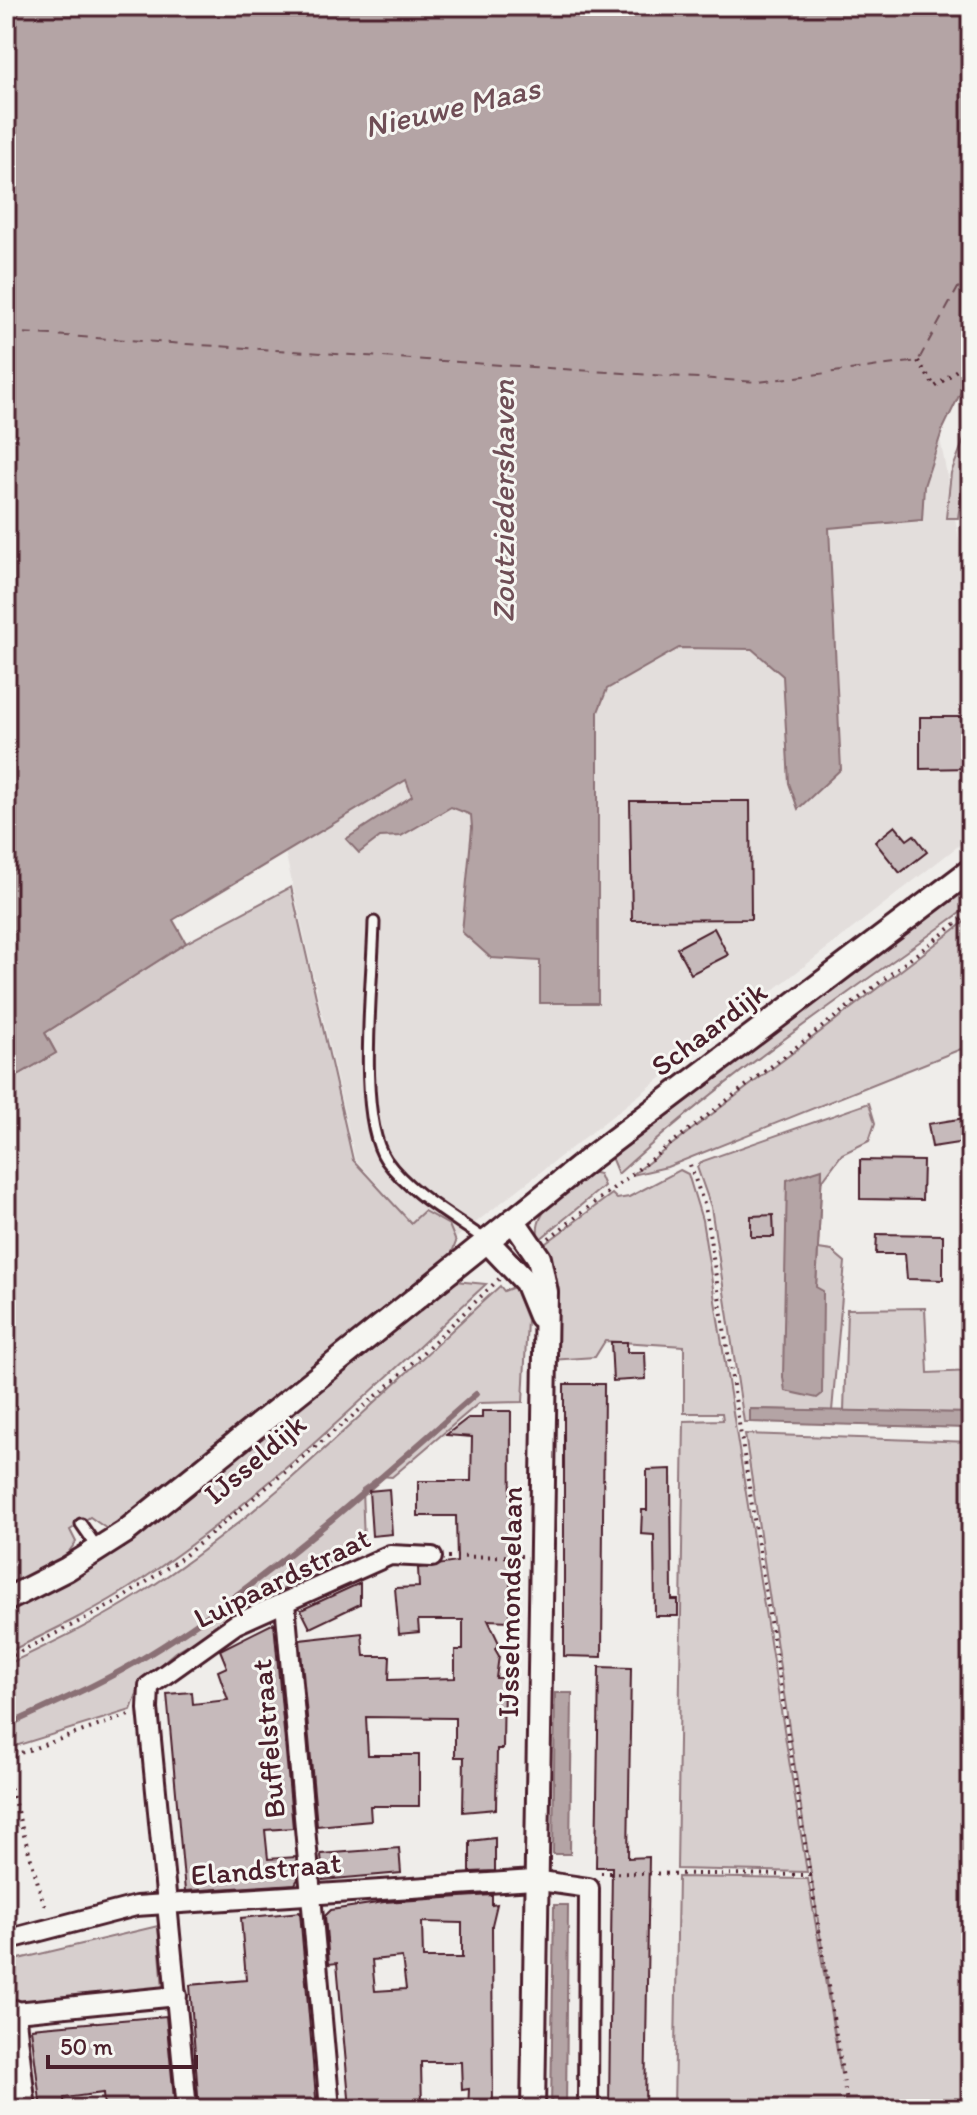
<svg xmlns="http://www.w3.org/2000/svg" width="977" height="2115" font-family="Itim,sans-serif">
<style>
.built{fill:#e3dedc}
.green{fill:#d7cfce;stroke:#90777c;stroke-width:2}
.water{fill:#b4a4a5;stroke:#8a6f74;stroke-width:2}
.lines{fill:none;stroke-linecap:round;stroke-linejoin:round}
.stream{stroke:#8a6f74;stroke-width:6}
.ferry{stroke:#6f4e56;stroke-width:2;stroke-dasharray:10 8;stroke-linecap:butt}
.building{fill:#c6babb;stroke:#4a1f2b;stroke-width:2;fill-rule:evenodd}
.service-casing{stroke:#4a1f2b;stroke-width:15}
.minor-casing{stroke:#4a1f2b;stroke-width:24}
.tertiary-casing{stroke:#4a1f2b;stroke-width:28}
.path{stroke:#4a1f2b;stroke-width:4;stroke-dasharray:2 6;stroke-linecap:butt}
.service{stroke:#f6f6f2;stroke-width:9}
.minor{stroke:#f6f6f2;stroke-width:18}
.tertiary{stroke:#f6f6f2;stroke-width:22}
.labels{text-anchor:middle;stroke-width:6;stroke-linejoin:round;paint-order:stroke}
.street-label{font-size:30px;fill:#4a1f2b;stroke:#f6f6f2}
.water-label{font-size:32px;font-style:italic;fill:#6f4e56;stroke:#f6f6f2}
</style>
<rect width="100%" height="100%" fill="#efedea"/>
<filter id="ink" filterUnits="userSpaceOnUse"><feTurbulence type="fractalNoise" baseFrequency=".0125" numOctaves="2"/><feDisplacementMap in="SourceGraphic" scale="16" xChannelSelector="R" yChannelSelector="G"/><feConvolveMatrix kernelMatrix="1 2 1 2 8 2 1 2 1" color-interpolation-filters="sRGB"/></filter>
<g filter="url(#ink)">
<path class="built" d="M934,407L971,603V836L438,1252L355,1159L279,825Z"/>
<g class="green">
<path d="M971,422V463L962,489L958,518H946L951,473Z"/>
<path d="M971,883V905C851,992 728,1073 618,1174L611,1157L713,1075Z"/>
<path d="M291,887L353,1160L411,1223L424,1211L449,1225L456,1242L451,1255L265,1410L117,1526L107,1529L90,1517L70,1530L76,1542L62,1561L6,1590V1082L56,1053L45,1033L186,943Z"/>
<path d="M971,917V1045L667,1167L632,1175Z"/>
<path d="M869,1103L875,1123L869,1141L842,1154L822,1181V1169L816,1287L818,1249L832,1251L845,1262L832,1411L751,1409L750,1422H744L711,1207L697,1167L703,1161Z"/>
<path d="M680,1170L688,1174L702,1220L807,1872L677,1869L684,1421L723,1420L722,1413H684V1346L605,1341L595,1357L551,1360C554,1320 563,1283 542,1246L612,1194L617,1199L629,1197Z"/>
<path d="M590,1172L599,1174L604,1186L539,1240C530,1209 569,1189 590,1172Z"/>
<path d="M455,1281L486,1284C375,1387 266,1496 140,1581C98,1609 52,1631 6,1653V1610Z"/>
<path d="M500,1286L504,1291L514,1287L527,1320L523,1402L479,1403L392,1477L380,1476L362,1489L364,1542L175,1652L142,1680L131,1710L6,1749V1665C52,1643 97,1622 140,1594C273,1509 383,1391 500,1286Z"/>
<path d="M925,1308L928,1373L971,1371V1413L844,1412L847,1309Z"/>
<path d="M745,1434L971,1442L968,2109H674L678,1877L808,1879L841,2074Z"/>
<path d="M158,1926L163,1990L6,2008V1962Z"/>
</g>
<g class="water">
<path d="M6,6H971V371L942,431L924,486L922,520L829,528L841,769L798,809L789,783L783,676L752,649L679,648L607,689L598,712V1003H540V961L491,958L462,932L472,828L471,815L451,807L401,836L380,837L359,853L346,839L412,796L406,780L173,920L186,943L45,1033L56,1053L6,1082Z"/>
<path d="M822,1169L816,1287L823,1291L822,1394L817,1398L785,1391L783,1377L787,1180Z"/>
<path d="M750,1409L971,1413V1431L966,1428L750,1422Z"/>
<path d="M555,1693H572L570,1854H553Z"/>
<path d="M554,1905H568L566,2109H551Z"/>
</g>
<g class="lines">
<path class="stream" d="M6,1726C53,1704 103,1683 148,1655C267,1582 371,1486 476,1394"/>
<path class="ferry" d="M6,332L758,382L918,361L971,264"/>
</g>
<g class="building">
<path d="M920,717H971V768L920,769Z"/>
<path d="M630,801H750L751,919L632,920Z"/>
<path d="M895,826L907,840L914,835L927,852L900,873L875,842Z"/>
<path d="M714,928L728,955L691,974L677,948Z"/>
<path d="M971,1117V1141L932,1147L928,1124Z"/>
<path d="M860,1160L923,1161L922,1200L860,1199Z"/>
<path d="M773,1215L774,1237H751V1216Z"/>
<path d="M877,1234L943,1235V1280L907,1279L905,1254H876Z"/>
<path d="M611,1342H627V1352H645L646,1379L613,1381Z"/>
<path d="M564,1384H604L602,1657L564,1656Z"/>
<path d="M482,1411H511L510,1621L488,1620L499,1643L495,1649L499,1656L496,1678H504L503,1749H497L496,1809L463,1812L464,1757H455V1718L366,1717L368,1755H419V1806H370L371,1821L317,1826L300,1640L362,1633L364,1656H390L389,1680L455,1678V1650H463V1620H418L419,1632L399,1634L395,1588L419,1587L418,1568L457,1562L456,1516H418V1481H471L472,1437L446,1435L468,1418H482Z"/>
<path d="M671,1469L672,1600H678V1616H655L654,1535L641,1534L642,1510H647V1470Z"/>
<path d="M389,1489L392,1534L372,1536L369,1491Z"/>
<path d="M360,1583V1604L310,1628L301,1610Z"/>
<path d="M274,1623L293,1828L265,1830L268,1859L296,1857L298,1879L295,1884L185,1891L167,1694L192,1692L193,1704L228,1700L218,1671L227,1667L220,1650Z"/>
<path d="M599,1667L631,1668L628,1858L649,1857L645,2109H609L612,1867H596Z"/>
<path d="M495,1838V1871L470,1872V1841Z"/>
<path d="M399,1848L401,1873L323,1880L321,1854Z"/>
<path d="M492,1895V1905L497,1904L492,1925L493,2109H468L469,2089L462,2090L461,2062H421L422,2109H350L337,1963L329,1964L325,1916L331,1910L384,1902ZM422,1922L462,1923V1958H423ZM402,1957L406,1989L375,1991L372,1960Z"/>
<path d="M300,1912L317,2109H199L190,1985L246,1980L241,1918Z"/>
<path d="M166,2016L175,2109H104L103,2093L64,2098L65,2109H41L31,2028Z"/>
</g>
<g class="lines">
<defs>
<g id="service">
<path d="M374,922C373,979 356,1116 386,1160C410,1194 454,1217 487,1241"/>
<path d="M81,1524L97,1547"/>
</g>
<g id="minor">
<path d="M285,1603L330,2109"/>
<path d="M6,1940L136,1906L534,1880L589,1888L588,2109"/>
<path d="M15,2010L26,2109"/>
<path d="M6,2013L177,1996"/>
<path d="M187,2109L148,1709L149,1686L236,1624L390,1555L432,1557"/>
</g>
<g id="tertiary">
<path d="M513,1220L539,1258L546,1292L533,2109"/>
<path d="M487,1241L526,1282L540,1316"/>
<path d="M6,1600L67,1569L125,1532L593,1156L971,870"/>
</g>
</defs>
<use href="#service" class="service-casing"/>
<use href="#minor" class="minor-casing"/>
<use href="#tertiary" class="tertiary-casing"/>
<g class="path">
<path d="M918,361L935,387L971,359"/>
<path d="M549,1238L971,912"/>
<path d="M448,1557L523,1556"/>
<path d="M6,1659L117,1602L183,1557L386,1388L499,1279"/>
<path d="M6,1758L132,1714"/>
<path d="M6,1773L46,1911"/>
<path d="M601,1873L810,1875L705,1207L689,1162"/>
<path d="M810,1875L848,2109"/>
</g>
<use href="#service" class="service"/>
<use href="#minor" class="minor"/>
<use href="#tertiary" class="tertiary"/>
</g>
</g>
<g class="labels">
<g class="street-label">
<text transform="translate(709 1029) rotate(-37)" y="10">Schaardijk</text>
<text transform="translate(255 1459) rotate(-40)" y="10">IJsseldijk</text>
<text transform="translate(282 1578) rotate(-26)" y="10">Luipaardstraat</text>
<text transform="translate(510 1602) rotate(-89)" y="10">IJsselmondselaan</text>
<text transform="translate(268 1739) rotate(-95)" y="10">Buffelstraat</text>
<text transform="translate(266 1869) rotate(-5)" y="10">Elandstraat</text>
</g>
<g class="water-label">
<text transform="translate(452 107) rotate(-13)" y="11">Nieuwe Maas</text>
<text transform="translate(503 501) rotate(-90)" y="11">Zoutziedershaven</text>
</g>
</g>
<rect width="977" height="2115" fill="none" stroke="#f6f6f2" stroke-width="32"/>
<rect x="16" y="16" width="945" height="2083" fill="none" stroke="#4a1f2b" stroke-width="3" filter="url(#ink)"/>
<path d="M48 2055v12h148v-12" fill="none" stroke="#4a1f2b" stroke-width="4"/>
<text x="60" y="2055" font-size="24" fill="#4a1f2b" stroke="#f6f6f2" stroke-width="6" paint-order="stroke">50 m</text>
</svg>
